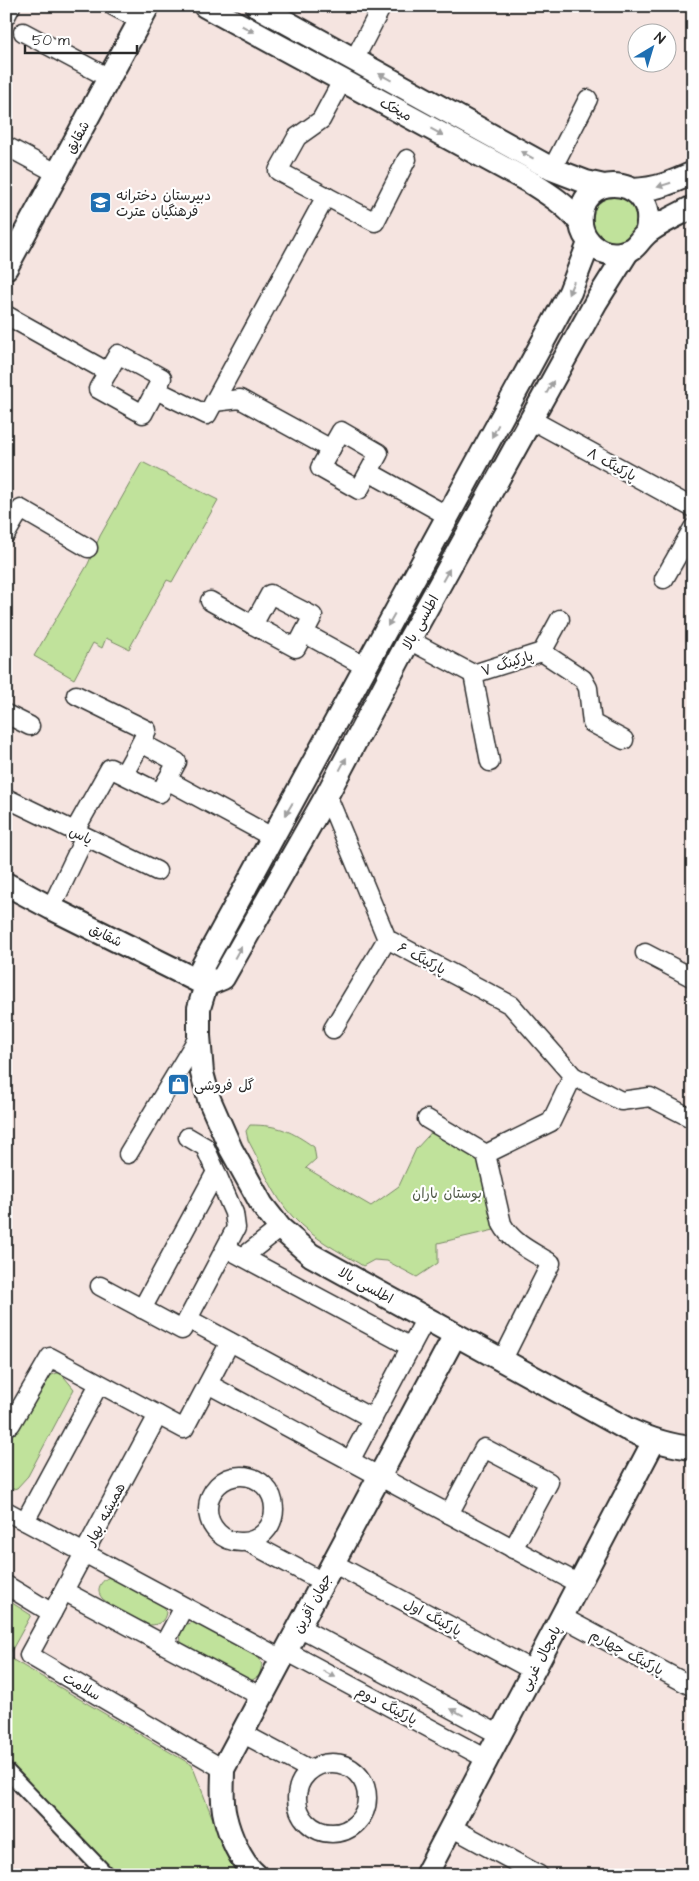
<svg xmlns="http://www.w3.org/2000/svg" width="699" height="1881" font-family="'Architects Daughter','Playpen Sans Arabic',sans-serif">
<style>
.green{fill:#c0e29b;stroke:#768663}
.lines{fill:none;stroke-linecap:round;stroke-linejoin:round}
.pedestrian-casing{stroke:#2b2b2b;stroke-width:18}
.minor-casing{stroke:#2b2b2b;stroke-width:21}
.tertiary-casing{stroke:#2b2b2b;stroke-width:26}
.pedestrian{stroke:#fff;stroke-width:14}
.minor{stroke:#fff;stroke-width:18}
.tertiary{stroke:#fff;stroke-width:22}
.oneway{fill:#a0a0a0}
.labels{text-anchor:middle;stroke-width:4.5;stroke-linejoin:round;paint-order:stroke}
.street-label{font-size:14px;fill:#2b2b2b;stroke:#fff}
.poi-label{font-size:14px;fill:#2b2b2b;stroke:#fff;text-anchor:start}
.park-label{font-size:14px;fill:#505947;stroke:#fff}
</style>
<rect width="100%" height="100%" fill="#f5e4e0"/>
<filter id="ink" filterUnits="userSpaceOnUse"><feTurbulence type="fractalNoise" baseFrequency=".02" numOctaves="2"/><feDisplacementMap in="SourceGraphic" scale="10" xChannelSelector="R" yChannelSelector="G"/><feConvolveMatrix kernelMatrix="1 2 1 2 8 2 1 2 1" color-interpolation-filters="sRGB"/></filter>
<g filter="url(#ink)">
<g class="green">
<path d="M618,194C622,196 628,198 632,201C650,219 628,253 605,243C600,241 596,236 592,233C590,202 588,204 618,194Z"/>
<path d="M142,462L218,500L172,582L167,580L129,649L106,638L102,648L93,643L74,679L34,656L88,564L100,536Z"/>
<path d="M250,1125C279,1125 291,1131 314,1147L316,1159L306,1168L371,1206L399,1186L416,1149L438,1125L465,1142L486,1168L500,1214L494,1230L438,1243V1263L417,1277L387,1261L374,1260L363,1266C339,1251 312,1238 293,1217C273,1196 262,1165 248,1140L246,1131Z"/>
<path d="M60,1372L74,1389L28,1476L17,1488L6,1491V1433L15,1430L46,1377Z"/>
<path d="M110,1577L163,1603L166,1612C165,1621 159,1625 150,1625C141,1622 108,1605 102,1598C95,1590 101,1580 110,1577Z"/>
<path d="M6,1599L31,1615L8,1657L192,1765L229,1861L242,1875H101L6,1777Z"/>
<path d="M193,1622H198L258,1655L262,1665L259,1676L249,1682L181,1644L180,1632L187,1624Z"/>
</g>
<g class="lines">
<defs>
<path id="pedestrian" d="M6,1770L107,1875"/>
<g id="minor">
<path d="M113,6L140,20"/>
<path d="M6,16L11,6"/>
<path d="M23,32L109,78"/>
<path d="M354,60L382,6"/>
<path d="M342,81L321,120L297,137L278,171L375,222L407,159"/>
<path d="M6,146L49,169"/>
<path d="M552,169L588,99"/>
<path d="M6,315L108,372"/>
<path d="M118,354L162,378L143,414L98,389Z"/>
<path d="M156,390L207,415L326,196"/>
<path d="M214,402L240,399L331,449"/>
<path d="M532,420L693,508"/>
<path d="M341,431L379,453L359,490L320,468Z"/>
<path d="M369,472L448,516"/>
<path d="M16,517L21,509L88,548"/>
<path d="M6,534L16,517L7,512"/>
<path d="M664,579L693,528"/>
<path d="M270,594L313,616L296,648L253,625Z"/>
<path d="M210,601L253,625"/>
<path d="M304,633L366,667"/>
<path d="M409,640L473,674L542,652L583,679L588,688L592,723L624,740"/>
<path d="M542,652L560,619"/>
<path d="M473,674L490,762"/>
<path d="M76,695L147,730L141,743"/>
<path d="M6,714L30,726"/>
<path d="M167,780L272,837"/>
<path d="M327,795L387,939L511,1005L573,1076L621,1101L650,1097L693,1119"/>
<path d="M6,798L157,871"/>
<path d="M74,832L110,768L160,793L177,762L141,743L124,774"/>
<path d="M51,908L85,837"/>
<path d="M645,953L693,978"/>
<path d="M333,1029L387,939"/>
<path d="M427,1119L486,1154L502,1224C512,1243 533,1252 551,1263L502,1361"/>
<path d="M128,1154L199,1036"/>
<path d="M486,1154L551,1122L573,1076"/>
<path d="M226,1248L411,1347"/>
<path d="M243,1257L280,1228"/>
<path d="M100,1286L182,1330L236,1228L234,1213L205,1147L188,1137"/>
<path d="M142,1309L216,1172"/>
<path d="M188,1319L373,1419"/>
<path d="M208,1384L579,1584"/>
<path d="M6,1424H11L50,1357L184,1429L230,1342"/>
<path d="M350,1461L426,1318"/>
<circle cx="241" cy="1509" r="33"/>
<path d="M6,1511L282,1659"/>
<path d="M449,1514L484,1448L549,1482L513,1549"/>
<path d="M25,1521L99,1384"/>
<path d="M248,1542L323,1582"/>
<path d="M333,1563L534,1671"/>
<path d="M6,1585L52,1613L29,1655L223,1769"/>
<path d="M64,1591L262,1697"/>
<path d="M52,1613L158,1415"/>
<path d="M562,1617L693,1687"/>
<path d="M299,1627L500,1735"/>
<path d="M164,1644L184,1607"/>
<path d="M286,1651L487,1759"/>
<path d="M242,1733L311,1770"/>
<circle cx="332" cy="1798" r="35"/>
<path d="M451,1827L539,1875"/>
</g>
<g id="tertiary">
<path d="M205,6L530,182C549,194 565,204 580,222"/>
<path d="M257,6L552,169L586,182L604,186"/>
<path d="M633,190C657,189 671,183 693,173"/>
<path d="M646,234C662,177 585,169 581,214C580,223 581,231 587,239C594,250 607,255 620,253C637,250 636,243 646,234C657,224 680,214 693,207"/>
<path d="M589,243L570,292L202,967L206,985L199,1008V1036L202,1073L209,1099L231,1149L262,1205L280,1228L311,1255L627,1429C649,1439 669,1446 693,1448"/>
<path d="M6,268L148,6"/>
<path d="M6,884L51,908L206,985"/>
<path d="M206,985L223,978L327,795L409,640L596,302L628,251"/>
<path d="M256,1875C241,1863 229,1834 225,1816C221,1801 223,1784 223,1769L455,1335"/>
<path d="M426,1875L654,1441"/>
</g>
</defs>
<use href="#pedestrian" class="pedestrian-casing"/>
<use href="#minor" class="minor-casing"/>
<use href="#tertiary" class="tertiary-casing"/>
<use href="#pedestrian" class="pedestrian"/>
<use href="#minor" class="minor"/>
<use href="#tertiary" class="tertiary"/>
</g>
<defs><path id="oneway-solid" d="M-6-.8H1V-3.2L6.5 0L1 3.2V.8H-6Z" transform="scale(1.25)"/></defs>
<g class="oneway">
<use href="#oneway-solid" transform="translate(248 29) rotate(28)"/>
<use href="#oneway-solid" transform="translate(385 77) rotate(-151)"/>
<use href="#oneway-solid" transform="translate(437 132) rotate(29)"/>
<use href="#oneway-solid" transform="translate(527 155) rotate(-151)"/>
<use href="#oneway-solid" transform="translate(664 185) rotate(162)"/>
<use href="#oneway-solid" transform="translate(571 288) rotate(113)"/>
<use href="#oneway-solid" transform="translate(550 387) rotate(-61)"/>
<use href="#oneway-solid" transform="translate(495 431) rotate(118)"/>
<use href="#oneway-solid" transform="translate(446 575) rotate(-61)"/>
<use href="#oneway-solid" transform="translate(391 620) rotate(119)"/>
<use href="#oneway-solid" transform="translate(343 764) rotate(-62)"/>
<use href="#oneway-solid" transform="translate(289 809) rotate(120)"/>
<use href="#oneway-solid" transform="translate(238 952) rotate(-61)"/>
<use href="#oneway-solid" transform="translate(329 1674) rotate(28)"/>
<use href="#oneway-solid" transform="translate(457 1712) rotate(-152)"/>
</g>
</g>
<defs>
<symbol id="school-square" viewBox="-11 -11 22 22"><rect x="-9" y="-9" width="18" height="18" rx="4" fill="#1f6fb2" stroke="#fff"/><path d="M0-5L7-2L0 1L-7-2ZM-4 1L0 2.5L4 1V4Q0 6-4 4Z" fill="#fff"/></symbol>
<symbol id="shop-square" viewBox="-11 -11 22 22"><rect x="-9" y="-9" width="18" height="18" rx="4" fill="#1f6fb2" stroke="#fff"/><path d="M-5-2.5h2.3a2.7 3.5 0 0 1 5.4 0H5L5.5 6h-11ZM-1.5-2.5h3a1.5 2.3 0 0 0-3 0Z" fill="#fff"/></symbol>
</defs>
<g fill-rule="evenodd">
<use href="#school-square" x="88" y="190" width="25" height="25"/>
<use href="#shop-square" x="166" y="1072" width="25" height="25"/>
</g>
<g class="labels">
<g class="street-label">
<text transform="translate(396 109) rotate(28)" y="5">میخک</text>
<text transform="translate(77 137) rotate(-61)" y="5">شقایق</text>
<text transform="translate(612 464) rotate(29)" y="5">پارکینگ ۸</text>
<text transform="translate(420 622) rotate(-61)" y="5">اطلسی بالا</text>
<text transform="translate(507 663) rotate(-18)" y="5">پارکینگ ۷</text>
<text transform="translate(81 835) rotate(26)" y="5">یاس</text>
<text transform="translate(106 935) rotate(26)" y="5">شقایق</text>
<text transform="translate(422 958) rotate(28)" y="5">پارکینگ ۶</text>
<text transform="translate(366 1285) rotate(29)" y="5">اطلسی بالا</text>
<text transform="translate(105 1514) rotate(-62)" y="5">همیشه بهار</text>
<text transform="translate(312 1603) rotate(-62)" y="5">جهان آفرین</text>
<text transform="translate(433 1617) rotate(28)" y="5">پارکینگ اول</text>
<text transform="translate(627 1652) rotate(28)" y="5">پارکینگ چهارم</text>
<text transform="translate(540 1658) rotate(-62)" y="5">پامچال غربی</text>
<text transform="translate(82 1686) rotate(30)" y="5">سلامت</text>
<text transform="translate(387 1705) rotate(28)" y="5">پارکینگ دوم</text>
</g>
<g class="poi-label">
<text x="116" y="200">دبیرستان دخترانه<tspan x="116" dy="16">فرهنگیان عترت</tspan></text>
<text x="194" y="1090">گل فروشی</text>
</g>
<g class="park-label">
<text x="447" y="1198">بوستان باران</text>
</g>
</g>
<rect width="699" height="1881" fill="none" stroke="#fff" stroke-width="25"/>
<rect x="12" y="12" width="674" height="1856" fill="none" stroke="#2b2b2b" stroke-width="2" filter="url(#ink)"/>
<g transform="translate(652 48) rotate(38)"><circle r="24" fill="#ffffff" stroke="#aaaaaa"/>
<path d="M0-4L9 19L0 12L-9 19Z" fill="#1f6fb2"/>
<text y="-8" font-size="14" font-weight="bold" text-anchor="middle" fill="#2b2b2b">N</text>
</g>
<path d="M25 45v8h112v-8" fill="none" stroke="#2b2b2b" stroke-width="2.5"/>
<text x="32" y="45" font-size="15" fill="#2b2b2b" stroke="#ffffff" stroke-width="4" paint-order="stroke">50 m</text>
</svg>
